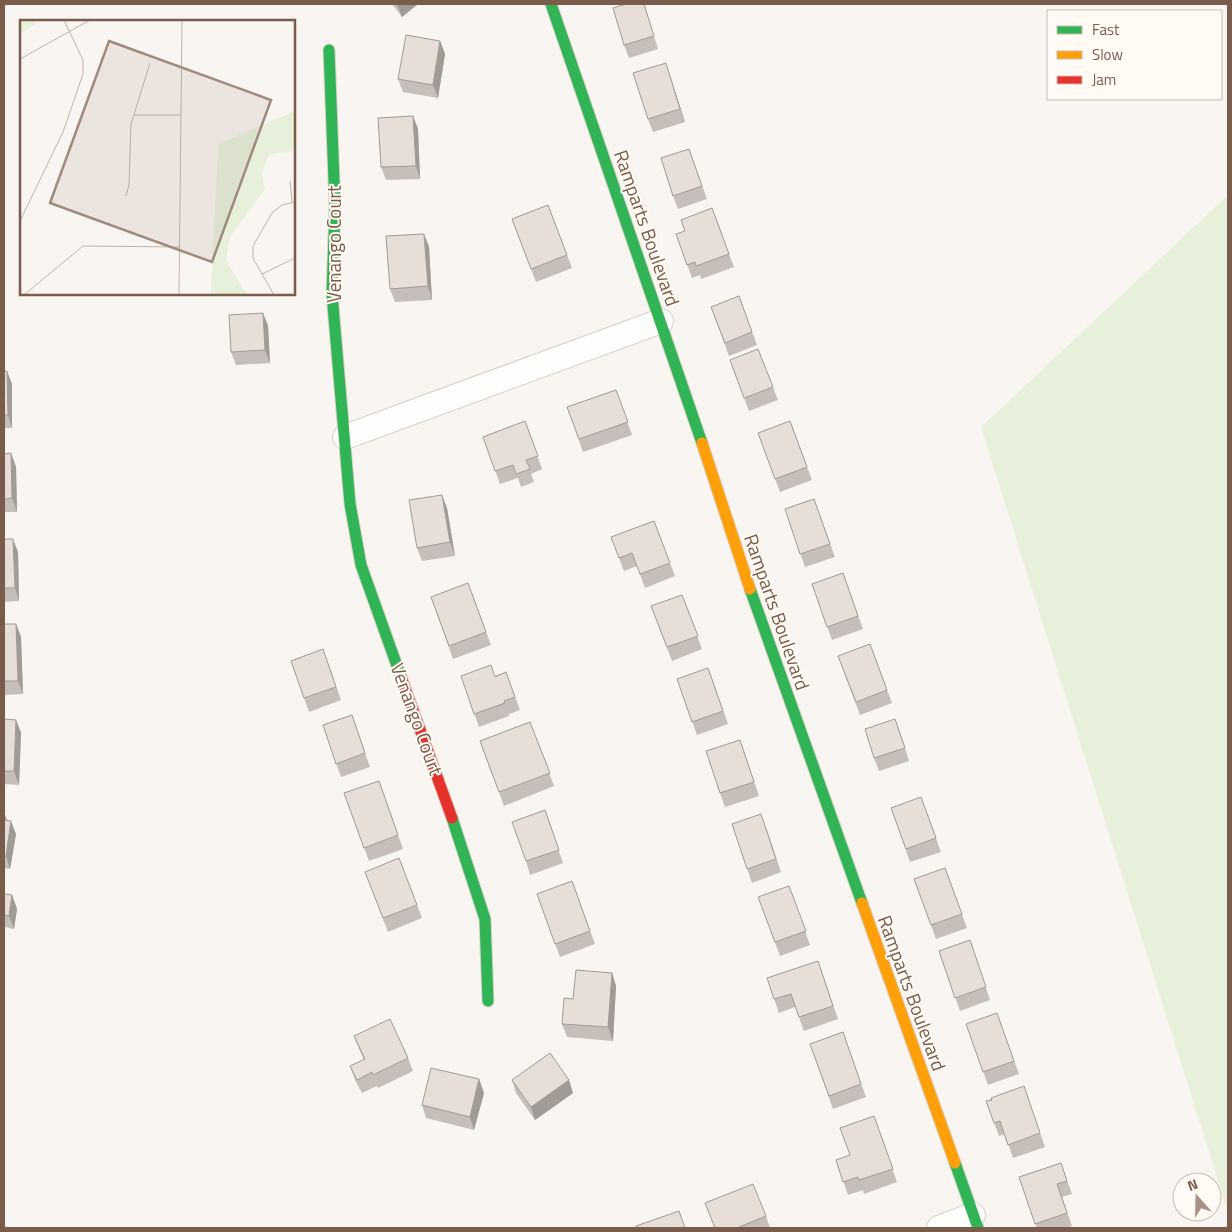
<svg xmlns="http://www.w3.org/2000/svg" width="1232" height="1232" font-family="'Titillium Web',sans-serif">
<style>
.green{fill:#e7f0db}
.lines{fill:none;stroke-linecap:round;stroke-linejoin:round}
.street-casing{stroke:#d7d1cb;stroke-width:26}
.fast-casing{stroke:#d9d2cb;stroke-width:13}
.slow-casing{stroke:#d9d2cb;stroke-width:13}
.jam-casing{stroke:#d9d2cb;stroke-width:13}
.street{stroke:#fefefd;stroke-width:24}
.fast{stroke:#30b455;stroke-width:11}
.slow{stroke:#ff9f0a;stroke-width:11}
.jam{stroke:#e5322d;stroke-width:11}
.wall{fill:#c6bfb9}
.shaded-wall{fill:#a19b96}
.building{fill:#e6ded7;stroke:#a19b96}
.labels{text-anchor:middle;stroke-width:4;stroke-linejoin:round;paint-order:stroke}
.street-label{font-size:19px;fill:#7a5c4d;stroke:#fffaf3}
.inset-road{fill:none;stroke:#c2b3aa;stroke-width:1}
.view{fill:#9f8a7d;fill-opacity:0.15;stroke:#9f8a7d;stroke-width:2.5}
.inset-edge{fill:none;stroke:#7a5c4d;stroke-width:2.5}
</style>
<rect width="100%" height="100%" fill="#f9f5f0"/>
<path class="green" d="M1228,195V1212L981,427Z"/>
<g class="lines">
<defs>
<g id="street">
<path d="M345,437L661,321"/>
<path d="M939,1228L973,1215"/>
</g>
<g id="fast">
<path d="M551,4L702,443"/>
<path d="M329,50L335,207L332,294L350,504L361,565L401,677"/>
<path d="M750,589L862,903"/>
<path d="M452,818L485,919L488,1001"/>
<path d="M955,1163L978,1228"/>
</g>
<g id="slow">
<path d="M702,443L750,589"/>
<path d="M862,903L955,1163"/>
</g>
<path id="jam" d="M401,677L452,818"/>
</defs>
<use href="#street" class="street-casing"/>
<use href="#fast" class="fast-casing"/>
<use href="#slow" class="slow-casing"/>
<use href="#jam" class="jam-casing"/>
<use href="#street" class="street"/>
<use href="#fast" class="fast"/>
<use href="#slow" class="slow"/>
<use href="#jam" class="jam"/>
</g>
<g class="wall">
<path d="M392,4H418L402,17Z"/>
<path d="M644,4L658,49L629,58L624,45Z"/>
<path d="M440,41L445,54L438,98L403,92L398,79Z"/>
<path d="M670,76L685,122L653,132L648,119Z"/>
<path d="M413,116L418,129L420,179L386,180L381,167Z"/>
<path d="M689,149L707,199L678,209L673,196Z"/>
<path d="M548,205L572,268L536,282L512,219Z"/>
<path d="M712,208L734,267L701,279L700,275L692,278L676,234L685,231Z"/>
<path d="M424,234L429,247L432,300L395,302L390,289Z"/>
<path d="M739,296L757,345L729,356L711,307Z"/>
<path d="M263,313L268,326L270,363L236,365L231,352Z"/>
<path d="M758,349L778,400L749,411L730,360Z"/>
<path d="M4,371L12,384V428H4Z"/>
<path d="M616,390L632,435L583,452L567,407Z"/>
<path d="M525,421L542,469L531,474L534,482L521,487L518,478L500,484L483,437Z"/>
<path d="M790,421L812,480L780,492L758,433Z"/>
<path d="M11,453L16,467L17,512H4V454Z"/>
<path d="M814,499L835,557L805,567L785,509Z"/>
<path d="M447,508L455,556L422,561L417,548Z"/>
<path d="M654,521L675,576L645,588L637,566L624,571L611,537Z"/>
<path d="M4,539L18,552L19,601L4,602Z"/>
<path d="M843,573L863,629L832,640L812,584Z"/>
<path d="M468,583L491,645L453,659L431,597Z"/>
<path d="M682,595L702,649L672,661L651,606Z"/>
<path d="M4,624H16L21,637L23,694L4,695Z"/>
<path d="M870,644L892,703L860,715L838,656Z"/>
<path d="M323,649L341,700L309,712L291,661Z"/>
<path d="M708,668L728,724L697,735L677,679Z"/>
<path d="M506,672L520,710L509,714V716L479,727L461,676H495Z"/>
<path d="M352,715L370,767L341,777L323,725Z"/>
<path d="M4,719L16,720L21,733L19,785L4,784Z"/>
<path d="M530,722L554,786L504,806L480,741Z"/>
<path d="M900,733L909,761L879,771L874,758Z"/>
<path d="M740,740L759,796L725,807L720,793Z"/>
<path d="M379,781L403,849L369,861L344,793Z"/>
<path d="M921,797L941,852L910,862L891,808Z"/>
<path d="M545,810L563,863L530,875L526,861Z"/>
<path d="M4,812L7,820L16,834L10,869L4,868Z"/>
<path d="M732,824L766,827L781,872L752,883Z"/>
<path d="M399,858L422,918L388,932L365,872Z"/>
<path d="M945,868L967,928L936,939L914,879Z"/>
<path d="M572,881L595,944L560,957L537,894Z"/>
<path d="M789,886L810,945L780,956L758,897Z"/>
<path d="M4,894L12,895L17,909L14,929L5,927L4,935Z"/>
<path d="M970,940L990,1000L960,1011L939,951Z"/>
<path d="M818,961L838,1019L804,1031L795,1007L779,1013L767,978Z"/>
<path d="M612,973L616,986L613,1041L567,1037L562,1024L573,999Z"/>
<path d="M997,1013L1019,1074L988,1085L966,1024Z"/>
<path d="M843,1032L866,1097L833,1109L810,1044Z"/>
<path d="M354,1036L408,1058L413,1071L378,1088L377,1086L362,1093L355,1080L350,1066L364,1060L359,1049Z"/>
<path d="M479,1079L484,1093L474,1130L426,1118L422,1105Z"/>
<path d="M512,1080L573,1093L535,1120L516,1093Z"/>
<path d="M1024,1086L1045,1147L1013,1158L1005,1134L999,1136L986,1101Z"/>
<path d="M874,1116L897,1182L864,1194L863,1190L848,1195L836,1160L850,1155Z"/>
<path d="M1061,1163L1072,1194L1062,1197L1072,1226L1067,1228H1037L1019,1177Z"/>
<path d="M705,1203L766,1216L770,1228H715Z"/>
</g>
<g class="shaded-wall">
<path d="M397,4H418L402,17Z"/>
<path d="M440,41L445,54L438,98L433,85Z"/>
<path d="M666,63L670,76L685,122L680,109Z"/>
<path d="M413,116L418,129L420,179L416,166Z"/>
<path d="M424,234L429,247L432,300L428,286Z"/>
<path d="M263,313L268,326L270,363L265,350Z"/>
<path d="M7,371L12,384V428L8,415Z"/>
<path d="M11,453L16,467L17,512L12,498Z"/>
<path d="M442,495L447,508L455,556L450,542Z"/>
<path d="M13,539L18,552L19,601L15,588Z"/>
<path d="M16,624L21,637L23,694L18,681Z"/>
<path d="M16,720L21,733L19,785L14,771Z"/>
<path d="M4,812L7,822L4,827Z"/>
<path d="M11,821L16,834L10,869L6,856Z"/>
<path d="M12,895L17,909L14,929L9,916Z"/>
<path d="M612,973L616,986L613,1041L608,1027Z"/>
<path d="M479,1079L484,1093L474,1130L470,1117Z"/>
<path d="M569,1080L573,1093L535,1120L531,1107Z"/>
</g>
<g class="building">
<path d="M626,4H644L654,36L624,45L613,8Z"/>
<path d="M406,35L440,41L433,85L398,79Z"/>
<path d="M666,63L680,109L648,119L633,73Z"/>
<path d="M413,116L416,166L381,167L378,118Z"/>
<path d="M689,149L702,186L673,196L661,158Z"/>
<path d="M548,205L567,255L531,269L512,219Z"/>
<path d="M712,208L729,254L696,266L695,262L687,265L676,234L685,231L681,220Z"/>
<path d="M424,234L428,286L390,289L386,236Z"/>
<path d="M739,296L752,332L725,343L711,307Z"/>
<path d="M263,313L265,350L231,352L229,315Z"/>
<path d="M758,349L773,387L744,398L730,360Z"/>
<path d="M4,371H7L8,415H4Z"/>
<path d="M616,390L628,422L579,439L567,407Z"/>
<path d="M525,421L538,456L526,460L530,469L516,474L513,465L495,471L483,437Z"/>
<path d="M790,421L807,467L775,479L758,433Z"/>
<path d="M11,453L12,498L4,499V454Z"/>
<path d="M442,495L450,542L417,548L409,500Z"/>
<path d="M814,499L830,544L800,554L785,509Z"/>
<path d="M654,521L670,563L640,574L632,553L619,558L611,537Z"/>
<path d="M4,539H13L15,588H4Z"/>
<path d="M843,573L858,616L827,627L812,584Z"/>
<path d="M468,583L486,632L449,646L431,597Z"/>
<path d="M682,595L698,636L667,647L651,606Z"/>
<path d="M4,624H16L18,681H4Z"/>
<path d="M870,644L887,690L856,702L838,656Z"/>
<path d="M323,649L336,687L304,698L291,661Z"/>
<path d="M491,665L495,677L506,672L515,697L504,701L505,703L474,714L461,676Z"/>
<path d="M708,668L723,711L692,722L677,679Z"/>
<path d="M352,715L365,753L336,764L323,725Z"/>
<path d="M4,719L16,720L14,771H4Z"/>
<path d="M895,719L905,748L874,758L865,729Z"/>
<path d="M530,722L550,773L499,792L480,741Z"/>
<path d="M740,740L754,782L720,793L706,751Z"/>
<path d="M379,781L398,835L364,848L344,793Z"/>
<path d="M921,797L936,838L906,849L891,808Z"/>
<path d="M545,810L559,850L526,861L512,822Z"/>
<path d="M761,814L776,859L747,869L732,824Z"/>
<path d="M4,820L11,821L6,856H4Z"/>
<path d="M399,858L417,905L383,918L365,872Z"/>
<path d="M945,868L962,914L931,925L914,879Z"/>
<path d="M572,881L590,931L555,944L537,894Z"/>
<path d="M789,886L806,931L775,942L758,897Z"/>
<path d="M4,894L12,895L9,916L4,915Z"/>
<path d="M970,940L986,987L955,998L939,951Z"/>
<path d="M818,961L833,1006L799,1017L791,994L774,999L767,978Z"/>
<path d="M576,970L612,973L608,1027L562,1024L564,998L573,999Z"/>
<path d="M997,1013L1014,1061L983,1072L966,1024Z"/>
<path d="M390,1019L408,1058L373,1075L372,1072L357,1080L350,1066L365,1059L354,1036Z"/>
<path d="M843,1032L861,1084L829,1096L810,1044Z"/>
<path d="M550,1053L569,1080L531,1107L512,1080Z"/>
<path d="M431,1068L479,1079L470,1117L422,1105Z"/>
<path d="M1024,1086L1040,1133L1008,1145L1000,1121L994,1123L986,1101L992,1100L991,1098Z"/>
<path d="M874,1116L893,1169L859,1180L858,1177L843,1182L836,1160L850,1155L840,1128Z"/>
<path d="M1061,1163L1067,1181L1057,1184L1067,1213L1035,1224L1019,1177Z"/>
<path d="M753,1184L766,1216L737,1228H715L705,1203Z"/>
<path d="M679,1211L685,1228H636V1226Z"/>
</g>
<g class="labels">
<g class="street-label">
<text transform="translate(647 228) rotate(71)" y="7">Ramparts Boulevard</text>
<text transform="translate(334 244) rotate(-90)" y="7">Venango Court</text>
<text transform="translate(777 612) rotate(71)" y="7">Ramparts Boulevard</text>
<text transform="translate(417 719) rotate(70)" y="7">Venango Court</text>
<text transform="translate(912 993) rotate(70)" y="7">Ramparts Boulevard</text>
</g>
</g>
<g transform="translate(20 20)">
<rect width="275" height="275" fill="#f9f5f0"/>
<path d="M0,0H15L16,3L0,14ZM275,91V131L249,134L242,153L245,169L210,217L206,240L227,275H191L198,124Z" fill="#e7f0db"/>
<path class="inset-road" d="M0,39L70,0M114,95H161M270,161L272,182M106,176L109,165L111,104L130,43M0,201L43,112L63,54V40L44,0M242,254L275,238M4,275L63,226L159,227M159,275L162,0M254,275L233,238V226L252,193L262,185L275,182"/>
<path class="view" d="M89,21L251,80L192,242L30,183Z"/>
<rect width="275" height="275" class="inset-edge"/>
</g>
<rect width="1232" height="1232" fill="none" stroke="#7a5c4d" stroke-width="10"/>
<rect x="1047" y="10" width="175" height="90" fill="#fffaf3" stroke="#cabbb1"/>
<rect x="1057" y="26" width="25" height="8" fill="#30b455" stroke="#cabbb1"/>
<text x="1092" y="35" font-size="15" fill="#7a5c4d">Fast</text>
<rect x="1057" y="51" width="25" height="8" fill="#ff9f0a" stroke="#cabbb1"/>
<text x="1092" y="60" font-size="15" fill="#7a5c4d">Slow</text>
<rect x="1057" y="76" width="25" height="8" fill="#e5322d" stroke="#cabbb1"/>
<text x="1092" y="85" font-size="15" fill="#7a5c4d">Jam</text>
<g transform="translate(1197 1197) rotate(340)"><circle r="24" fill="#fffaf3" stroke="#cabbb1"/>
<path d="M0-4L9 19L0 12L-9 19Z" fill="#a69286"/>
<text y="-8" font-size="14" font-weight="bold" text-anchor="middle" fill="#7a5c4d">N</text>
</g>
</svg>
